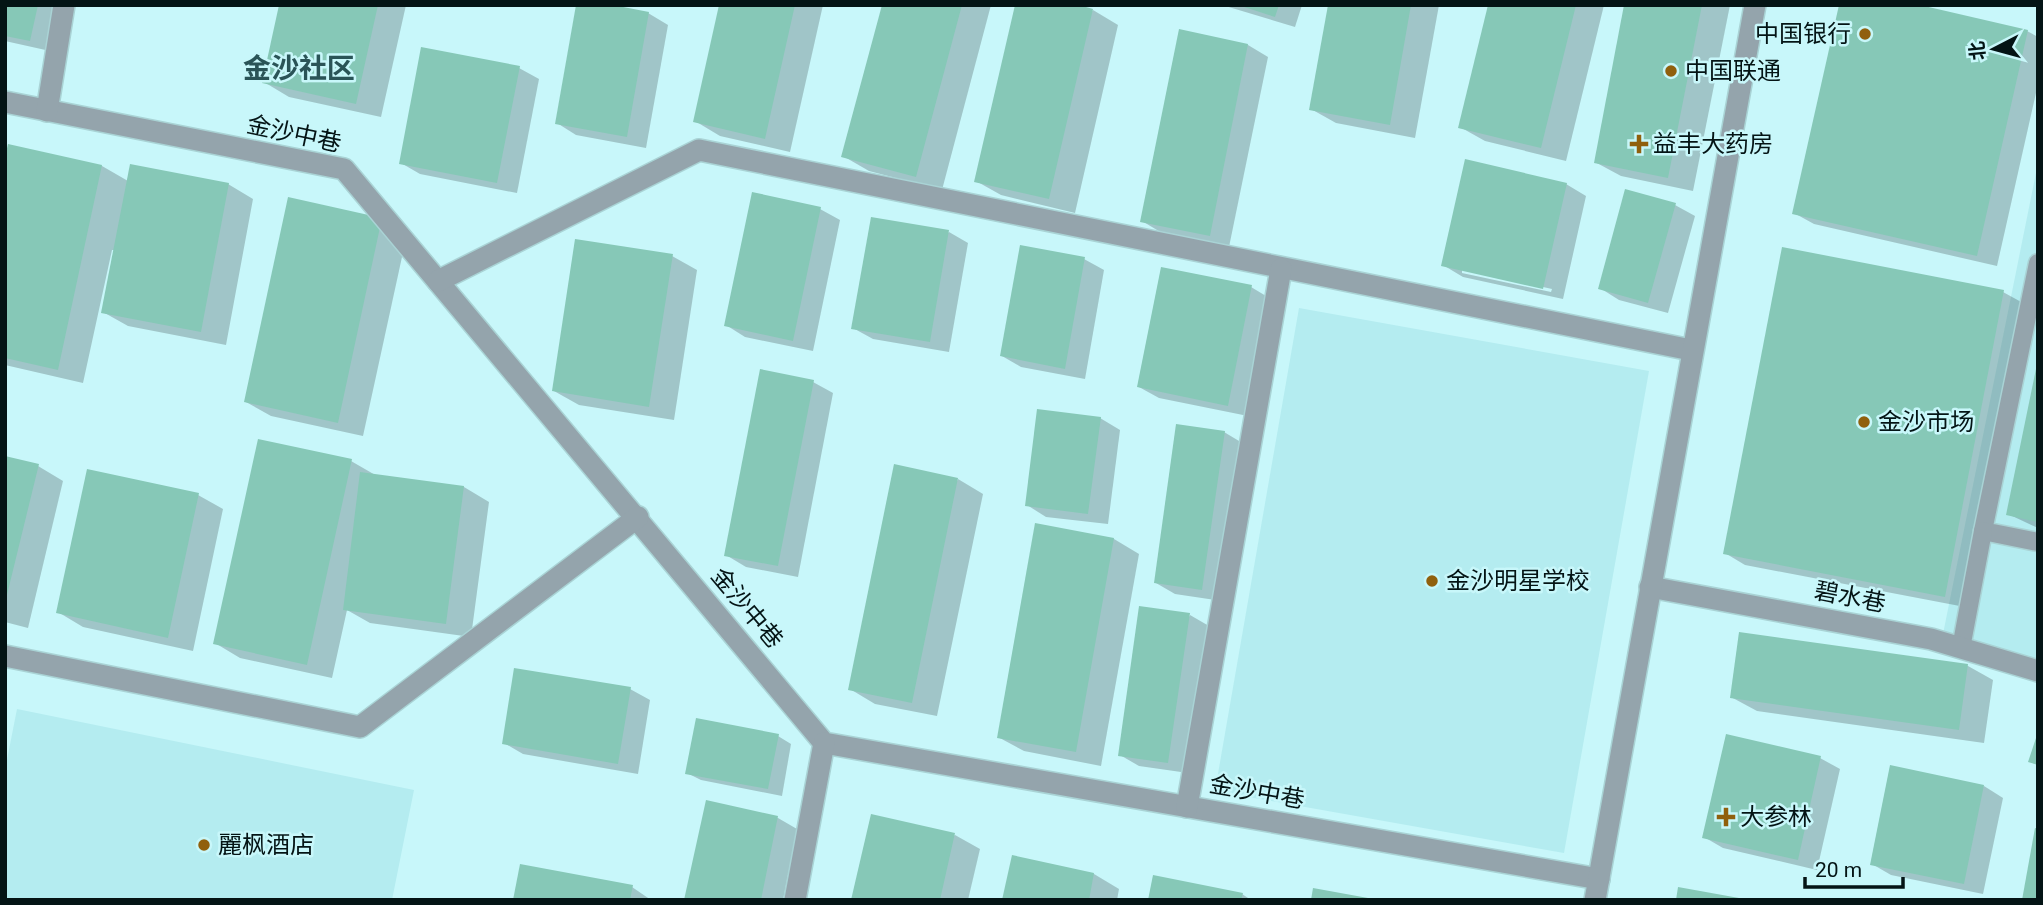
<svg xmlns="http://www.w3.org/2000/svg" width="2043" height="905" font-family="Roboto,'Noto Sans SC',sans-serif">
<style>
.built{fill:#b4ecf0}
.shadow{fill:#0003;fill-rule:evenodd}
.building{fill:#86c8b7}
.lines{fill:none;stroke-linecap:round;stroke-linejoin:round}
.service-casing{stroke:#a9d3d5;stroke-width:21}
.minor-casing{stroke:#a9d3d5;stroke-width:24}
.service{stroke:#94a4ac;stroke-width:18}
.minor{stroke:#94a4ac;stroke-width:21}
.poi-dot{fill:#90600d;stroke:#c8f7fa;stroke-width:2.5}
.labels{text-anchor:middle;stroke-width:5;stroke-linejoin:round;paint-order:stroke}
.poi-label{font-size:24px;fill:#041415;stroke:#c8f7fa;text-anchor:start}
.street-label{font-size:24px;fill:#041415;stroke:#c8f7fa}
.quarter-label{font-size:28px;font-weight:bold;fill:#2a5457;stroke:#c8f7fa}
</style>
<rect width="100%" height="100%" fill="#c8f7fa"/>
<g class="built">
<path d="M2038,163V663L1943,634Z"/>
<path d="M1299,308L1649,371L1564,853L1215,791Z"/>
<path d="M17,709L414,790L392,900H5V770Z"/>
</g>
<g class="shadow">
<path d="M5,5H60L50,51L5,41Z"/>
<path d="M280,5H406L381,117L289,97L264,82Z"/>
<path d="M721,5H823L790,152L720,136L695,121Z"/>
<path d="M884,5H991L942,190L869,171L843,156Z"/>
<path d="M1222,5H1302L1295,27Z"/>
<path d="M1330,5H1439L1415,138L1336,123L1311,109Z"/>
<path d="M1490,5H1604L1566,161L1485,141L1460,127Z"/>
<path d="M1626,5H1730L1693,191L1621,176L1595,162Z"/>
<path d="M1093,10L1118,25L1075,213L1001,195L976,181Z"/>
<path d="M648,13L668,25L646,148L576,135L557,123Z"/>
<path d="M2027,31L2038,37V84L1997,266L1814,224L1794,213Z"/>
<path d="M1181,32L1248,45L1268,57L1229,247L1162,233L1142,221Z"/>
<path d="M519,68L539,79L517,193L420,174L401,163Z"/>
<path d="M5,165L102,166L128,181L228,184L253,199L226,345L128,326L103,312L115,250H112L83,383L5,365Z"/>
<path d="M1566,184L1586,196L1563,299L1463,277L1443,265ZM1462,269L1552,289L1551,292L1462,273Z"/>
<path d="M290,199L407,234L363,436L271,416L246,402Z"/>
<path d="M1675,205L1695,216L1668,313L1619,300L1600,288Z"/>
<path d="M820,209L840,220L813,351L745,337L726,325Z"/>
<path d="M949,232L968,243L949,352L873,339L853,328Z"/>
<path d="M672,256L697,270L674,420L579,405L554,391Z"/>
<path d="M1084,259L1104,270L1085,379L1021,367L1002,356Z"/>
<path d="M1251,287L1271,299L1248,416L1159,398L1139,387Z"/>
<path d="M2003,292L2023,303L1965,607L1745,565L1725,553Z"/>
<path d="M2038,367V528L2008,514Z"/>
<path d="M813,382L833,393L798,577L746,567L726,555Z"/>
<path d="M1100,418L1120,430L1108,524L1046,517L1027,505Z"/>
<path d="M1224,432L1244,444L1222,601L1175,594L1156,583Z"/>
<path d="M5,458L38,466L63,481L28,628L5,622Z"/>
<path d="M351,461L377,476L464,487L489,502L471,637L370,623L347,610L332,678L240,658L215,643Z"/>
<path d="M958,479L983,494L937,716L875,704L850,689Z"/>
<path d="M198,495L223,509L193,651L83,627L58,612Z"/>
<path d="M1037,525L1114,539L1139,554L1101,766L1024,751L998,737Z"/>
<path d="M1190,615L1209,626L1188,773L1139,766L1120,755Z"/>
<path d="M1740,634L1968,666L1993,680L1984,743L1757,711L1731,697Z"/>
<path d="M630,689L650,700L638,774L523,754L504,743Z"/>
<path d="M778,736L791,744L782,796L701,780L687,773Z"/>
<path d="M1820,758L1840,769L1817,870L1723,848L1704,837Z"/>
<path d="M1984,786L2003,798L1983,894L1891,875L1872,864Z"/>
<path d="M707,802L778,818L797,829L783,900H686Z"/>
<path d="M955,835L980,849L968,900H853Z"/>
<path d="M1013,857L1094,874L1119,889L1117,900H1004Z"/>
<path d="M632,887L651,900H515Z"/>
<path d="M1242,894L1251,900H1150Z"/>
</g>
<g class="building">
<path d="M5,5H38L30,41L5,36Z"/>
<path d="M279,5H378L356,104L262,83Z"/>
<path d="M576,5H613L649,12L627,137L555,124Z"/>
<path d="M719,5H795L765,139L693,122Z"/>
<path d="M882,5H962L916,177L841,157Z"/>
<path d="M1015,5H1079L1093,9L1049,199L974,182Z"/>
<path d="M1238,5H1279L1275,17Z"/>
<path d="M1328,5H1411L1390,125L1309,110Z"/>
<path d="M1488,5H1576L1541,148L1458,128Z"/>
<path d="M1624,5H1702L1668,178L1594,163Z"/>
<path d="M1839,5H1920L2028,30L1977,256L1792,214Z"/>
<path d="M1179,29L1248,44L1210,236L1140,222Z"/>
<path d="M421,47L520,66L497,183L399,164Z"/>
<path d="M8,144L102,165L58,370L5,358V157Z"/>
<path d="M1465,159L1567,183L1543,289L1441,266Z"/>
<path d="M130,164L229,183L201,332L101,313Z"/>
<path d="M1625,189L1676,203L1648,303L1598,289Z"/>
<path d="M752,192L821,207L793,341L724,326Z"/>
<path d="M288,197L382,218L338,423L244,402Z"/>
<path d="M871,217L949,230L930,342L851,329Z"/>
<path d="M575,239L673,254L649,407L552,391Z"/>
<path d="M1020,245L1085,257L1065,369L1000,356Z"/>
<path d="M1782,247L2004,290L1945,597L1723,554Z"/>
<path d="M1161,267L1252,285L1228,406L1137,387Z"/>
<path d="M2037,364H2038V522L2006,515Z"/>
<path d="M760,369L814,380L778,566L724,556Z"/>
<path d="M1037,409L1101,417L1088,514L1025,506Z"/>
<path d="M1176,424L1225,431L1202,590L1154,583Z"/>
<path d="M258,439L352,459L307,665L213,644Z"/>
<path d="M5,456L39,464L6,599H5Z"/>
<path d="M894,464L958,478L912,703L848,690Z"/>
<path d="M87,469L199,493L168,638L56,613Z"/>
<path d="M360,472L464,486L446,624L343,610Z"/>
<path d="M1035,523L1114,538L1076,752L997,738Z"/>
<path d="M1139,606L1190,613L1168,763L1118,756Z"/>
<path d="M1739,632L1968,664L1959,730L1730,698Z"/>
<path d="M514,668L631,687L618,764L502,744Z"/>
<path d="M696,718L779,734L768,789L685,774Z"/>
<path d="M1726,734L1821,756L1798,860L1702,838Z"/>
<path d="M2037,735H2038V765L2028,762Z"/>
<path d="M1890,765L1984,785L1964,884L1870,865Z"/>
<path d="M706,800L778,816L761,900H684Z"/>
<path d="M871,814L955,833L940,900H851Z"/>
<path d="M2035,828L2038,829V900H2022Z"/>
<path d="M1012,855L1094,873L1089,900H1002Z"/>
<path d="M520,864L633,885L630,900H513Z"/>
<path d="M1153,875L1243,893L1241,900H1148Z"/>
<path d="M1678,887L1739,898V900H1676Z"/>
<path d="M1313,888L1368,898L1367,900H1311Z"/>
</g>
<g class="lines">
<defs>
<g id="service">
<path d="M2038,263L1983,531L2038,542"/>
<path d="M1961,648L1983,531"/>
</g>
<g id="minor">
<path d="M5,102L344,169L824,743L1599,879"/>
<path d="M47,111L64,5"/>
<path d="M438,281L699,150L1691,350"/>
<path d="M1650,587L1931,639L2038,671"/>
<path d="M5,656L360,727L638,517"/>
<path d="M1187,807L1281,269"/>
<path d="M795,900L824,743"/>
<path d="M1595,900L1755,5"/>
</g>
</defs>
<use href="#service" class="service-casing"/>
<use href="#minor" class="minor-casing"/>
<use href="#service" class="service"/>
<use href="#minor" class="minor"/>
</g>
<g class="poi-dot">
<circle cx="1865" cy="34" r="7"/>
<circle cx="1671" cy="71" r="7"/>
<path d="M1635.5 133.5h7v7h7v7h-7v7h-7v-7h-7v-7h7z"/>
<circle cx="1864" cy="422" r="7"/>
<circle cx="1432" cy="581" r="7"/>
<path d="M1722.5 806.5h7v7h7v7h-7v7h-7v-7h-7v-7h7z"/>
<circle cx="204" cy="845" r="7"/>
</g>
<g class="labels">
<g class="poi-label">
<text x="1851" y="42" text-anchor="end">中国银行</text>
<text x="1685" y="79">中国联通</text>
<text x="1653" y="152">益丰大药房</text>
<text x="1878" y="430">金沙市场</text>
<text x="1446" y="589">金沙明星学校</text>
<text x="1740" y="825">大参林</text>
<text x="218" y="853">麗枫酒店</text>
</g>
<g class="street-label">
<text transform="translate(294 134) rotate(12)" y="8">金沙中巷</text>
<text transform="translate(1850 597) rotate(11)" y="8">碧水巷</text>
<text transform="translate(747 608) rotate(50)" y="8">金沙中巷</text>
<text transform="translate(1257 792) rotate(10)" y="8">金沙中巷</text>
</g>
<g class="quarter-label">
<text x="299" y="78">金沙社区</text>
</g>
</g>
<rect width="2043" height="905" fill="none" stroke="#041415" stroke-width="14"/>
<g transform="translate(1994 49) rotate(264)" stroke="#c8f7fa" stroke-width="5" paint-order="stroke">
<path d="M0-5L12 26L0 18L-12 26Z" fill="#041415"/>
<text y="-10" font-size="19" font-weight="bold" text-anchor="middle" fill="#041415">北</text>
</g>
<path d="M1805 877v10h98v-10" fill="none" stroke="#041415" stroke-width="3.5"/>
<text x="1815" y="877" font-size="21" fill="#041415" stroke="#c8f7fa" stroke-width="5" paint-order="stroke">20 m</text>
</svg>
